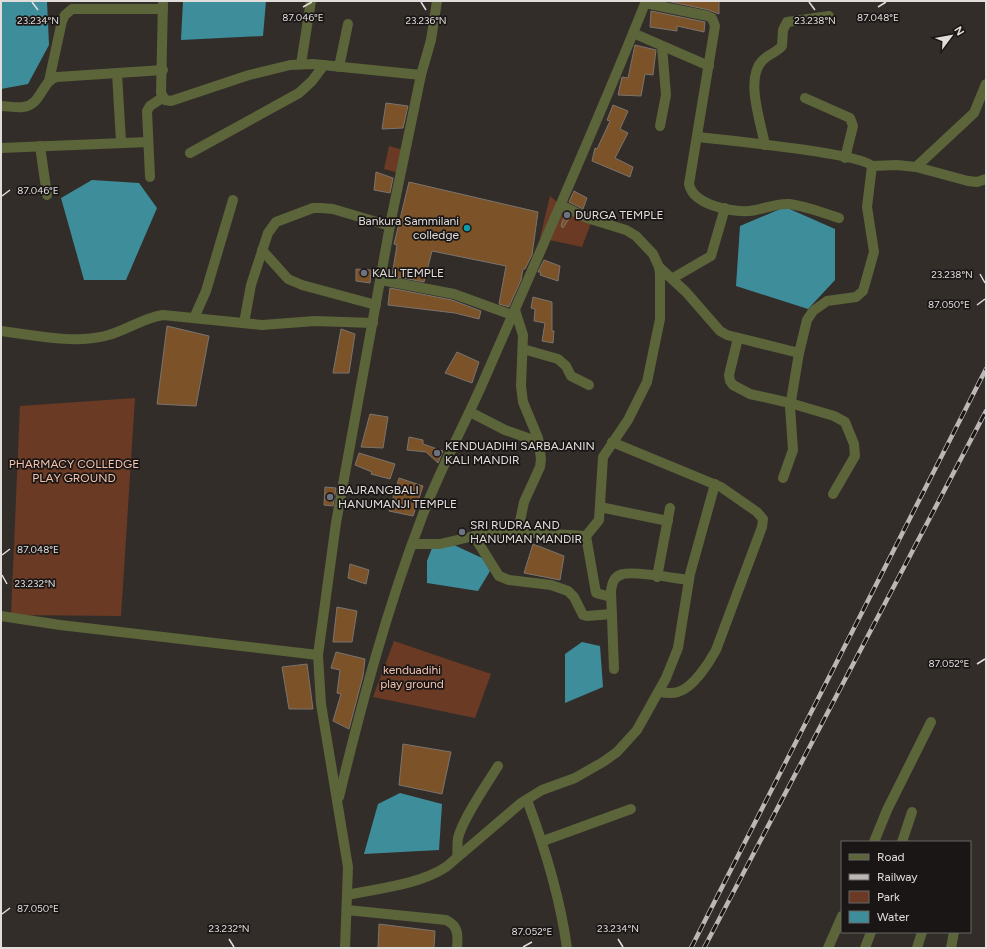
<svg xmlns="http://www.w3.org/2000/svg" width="987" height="949" font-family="Figtree,sans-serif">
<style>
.green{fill:#6a3a25}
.water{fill:#3e8d9b}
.building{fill:#7c5229;stroke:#7a746f}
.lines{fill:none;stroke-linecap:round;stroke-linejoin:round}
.minor{stroke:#5c643a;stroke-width:10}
.rail-casing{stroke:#bcb7b5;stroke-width:4.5}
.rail{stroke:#191615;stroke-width:3;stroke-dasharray:9;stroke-linecap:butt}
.ticks{fill:none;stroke:#e1dddb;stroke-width:1.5}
.worship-dot{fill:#6b7280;stroke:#191615;stroke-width:1.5}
.culture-dot{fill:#0f9aa8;stroke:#191615;stroke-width:1.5}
.labels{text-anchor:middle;stroke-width:3.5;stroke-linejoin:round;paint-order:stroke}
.poi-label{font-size:12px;fill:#e1dddb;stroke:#191615;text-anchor:start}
.park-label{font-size:12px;fill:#f5c2ad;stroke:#191615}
.ticks-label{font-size:10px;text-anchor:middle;fill:#e1dddb;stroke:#191615;stroke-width:3.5;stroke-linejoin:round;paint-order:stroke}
</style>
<rect width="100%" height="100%" fill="#332d2a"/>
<g class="green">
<path d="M389,146L403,150L399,173L384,169Z"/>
<path d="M550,196L563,208L591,223L582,247L540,238Z"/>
<path d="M135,398L121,616L11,615L20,406Z"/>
<path d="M394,641L491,674L475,718L373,697Z"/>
</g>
<g class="water">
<path d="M1,1H47L49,45L28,84L1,89Z"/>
<path d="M183,1H266L263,36L181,40Z"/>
<path d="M92,180L139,183L157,208L126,280H84L61,198Z"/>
<path d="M785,207L835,229V280L808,309L736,286L740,226Z"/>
<path d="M454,545L482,558L490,571L478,591L427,583V561L432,548Z"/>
<path d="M582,642L600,646L603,687L565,703V654Z"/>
<path d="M400,793L442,804L439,850L364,854L378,804Z"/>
</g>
<g class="building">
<path d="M667,1H719V14L709,10Z"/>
<path d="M651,11L705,22L704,32L677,26V31L650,27Z"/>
<path d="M635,45L656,50L653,75L645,74L641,96L618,95L622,77L628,78Z"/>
<path d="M386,103L408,106L403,128L382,129Z"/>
<path d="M613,105L628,111L620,129L628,133L615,158L633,167L630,177L592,161L595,148L597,149L610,121L607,120Z"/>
<path d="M376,172L393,178L390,193L374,190Z"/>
<path d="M409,182L538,212L532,255L525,269H523L521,280L509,307L499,304L506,266L432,251L424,282L392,276L397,245L394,244Z"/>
<path d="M574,191L587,198L583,209L569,202Z"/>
<path d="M565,214L570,217L563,228L561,226Z"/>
<path d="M544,260L560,266L558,281L540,275L541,272H538Z"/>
<path d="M356,269L371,270L370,283L356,281Z"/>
<path d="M390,288L452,300L481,311L479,319L455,313L388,305Z"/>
<path d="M533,297L552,302V331H554L553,343L542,341L545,323L534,321L535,309L531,308Z"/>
<path d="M167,326L209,336L196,406L157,404Z"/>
<path d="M341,329L355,334L349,373H333Z"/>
<path d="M457,352L479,362L472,383L445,373Z"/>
<path d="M370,414L388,417L383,448L361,447Z"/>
<path d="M409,437L423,440V444L443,451L438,463L426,452L407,450Z"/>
<path d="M359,453L395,464L390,479L371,474L372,472L355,465Z"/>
<path d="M399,478L423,486L413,516L389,511Z"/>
<path d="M325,487L336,488L333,506L324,505Z"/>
<path d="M533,544L564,556L560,580L524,573Z"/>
<path d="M350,564L369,570L366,584L348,578Z"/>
<path d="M337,607L357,611L352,642H333Z"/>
<path d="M336,652L365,659L363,676L349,729L333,721L341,694L337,693L340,670L331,668Z"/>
<path d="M307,664L313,709H289L282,667Z"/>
<path d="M403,744L451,752L442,794L399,785Z"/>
<path d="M379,924L435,931L434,948H378Z"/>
</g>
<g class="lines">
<g class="minor">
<path d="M163,1L161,93L165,100L171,101L249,75L290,65L313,64L421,75"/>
<path d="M645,3L708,16L712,18L715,26L689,184C693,205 731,212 749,211C762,210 775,203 789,204C806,206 823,213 839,218"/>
<path d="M633,33L709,66"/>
<path d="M301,64L311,1"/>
<path d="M339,67L348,24"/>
<path d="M117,73L121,142"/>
<path d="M49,81L62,21L65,15L72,9H163"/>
<path d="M805,98L850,118L853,126L845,158"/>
<path d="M1,106C8,106 16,108 23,107C42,105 41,81 57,77L163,70"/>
<path d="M660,126L666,95L662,46"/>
<path d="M698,137C724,140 860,153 872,166L867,207L874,252L863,291L856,297L827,301L813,311L807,320L799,353L790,407L793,450L783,478"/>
<path d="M765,145C761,123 745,79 762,61C768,54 776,53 782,46L783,30L787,22L829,16"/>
<path d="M40,146L47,195"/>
<path d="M1,148L148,142"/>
<path d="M190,153L299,93L312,81L324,65"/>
<path d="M872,166L897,165L916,167L968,181L977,182L986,179"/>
<path d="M916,167L974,113L986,84"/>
<path d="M150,177L147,111L150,106L162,98"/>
<path d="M561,205L587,218L626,230L636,236L653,254L659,267L660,274V319L647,382L628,420L603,457L599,520L586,536L596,593L611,597"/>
<path d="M262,250L288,279L302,285L376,305"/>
<path d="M659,267L686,292L720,331L727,335L799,353"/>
<path d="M673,278L711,256L725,208"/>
<path d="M381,280L454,294L512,315"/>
<path d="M194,318L206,291L233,200"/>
<path d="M244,323L251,285L268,233L276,222L313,208H321L333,209L390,226"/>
<path d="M1,331C34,335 72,344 105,336C126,331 142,318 163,315L262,325L315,321L373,323"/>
<path d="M738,338L729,375L730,381L733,385L750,394L790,403L834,416L845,422L854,444L855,456L833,494"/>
<path d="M523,349L558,359L566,366L571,376L589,385"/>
<path d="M470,412L505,430L539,442"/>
<path d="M612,442L721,487L757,512L763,519L762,527L716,650C709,663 693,688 678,692C672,694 665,693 659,692"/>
<path d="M600,507L668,521"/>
<path d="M514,532L586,536"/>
<path d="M474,536L499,576L509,580L551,585L568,591L574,597L583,615L587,616L612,614"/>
<path d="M412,544H440L474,536L514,532L519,526L524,502L540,467L541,459L538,438L523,402L521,386L523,335L515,310"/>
<path d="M657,577L670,508"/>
<path d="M1,616L60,625L318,655"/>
<path d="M614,669L611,591C612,583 614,576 623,574C635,571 674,578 689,580"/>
<path d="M339,797C362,702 387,608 422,517C439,471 464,426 484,380C539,254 595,129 646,1"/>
<path d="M527,800C545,848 560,897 567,948"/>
<path d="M543,841L631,809"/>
<path d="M874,842L887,810L931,722"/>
<path d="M902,842L912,812"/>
<path d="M457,857C458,851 457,844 458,838C463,818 487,784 498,766"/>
<path d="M348,895C380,888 418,885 446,867L521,803L542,790L575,778L603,762L617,752L637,730L666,678L678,648L690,574L715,484"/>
<path d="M347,910L446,920C459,926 458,936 457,948"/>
<path d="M345,948L348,867L321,704L318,655L336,523L391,220L421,75L431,40L437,1"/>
<path d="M828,948L842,916"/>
<path d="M865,948L871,932"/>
<path d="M917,948L922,932"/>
<path d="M951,948L954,932"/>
</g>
<defs>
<g id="rail">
<path d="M691,948L986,369"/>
<path d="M704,948L986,411"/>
</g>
</defs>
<use href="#rail" class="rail-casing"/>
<use href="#rail" class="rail"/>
</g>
<path class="ticks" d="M32,2L38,10M421,2L426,10M809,2L815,10M303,7L312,2M878,7L886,2M2,196L10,190M980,274L985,283M977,305L985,299M2,555L10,549M2,575L7,584M977,664L985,659M2,914L10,908M229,939L234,947M618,939L623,947M523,947L532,942"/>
<g class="worship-dot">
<circle cx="567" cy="215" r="4"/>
<circle cx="364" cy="273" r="4"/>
<circle cx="437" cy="453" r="4"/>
<circle cx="330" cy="497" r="4"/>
<circle cx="462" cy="532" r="4"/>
</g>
<circle class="culture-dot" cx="467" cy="228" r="4"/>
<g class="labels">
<g class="poi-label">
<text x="575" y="219">DURGA TEMPLE</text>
<text x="459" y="225" text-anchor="end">Bankura Sammilani<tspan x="459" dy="14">colledge</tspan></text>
<text x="372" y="277">KALI TEMPLE</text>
<text x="445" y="450">KENDUADIHI SARBAJANIN<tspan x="445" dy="14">KALI MANDIR</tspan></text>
<text x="338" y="494">BAJRANGBALI<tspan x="338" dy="14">HANUMANJI TEMPLE</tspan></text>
<text x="470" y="529">SRI RUDRA AND<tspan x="470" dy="14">HANUMAN MANDIR</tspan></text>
</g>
<g class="park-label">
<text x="74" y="468">PHARMACY COLLEDGE<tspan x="74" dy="14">PLAY GROUND</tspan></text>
<text x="412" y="674">kenduadihi<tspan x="412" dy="14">play ground</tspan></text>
</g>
</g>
<g class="ticks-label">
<text x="303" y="21">87.046°E</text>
<text x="878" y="21">87.048°E</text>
<text x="38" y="24">23.234°N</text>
<text x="426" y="24">23.236°N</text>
<text x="815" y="24">23.238°N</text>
<text x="38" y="194">87.046°E</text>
<text x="952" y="278">23.238°N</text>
<text x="949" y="308">87.050°E</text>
<text x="38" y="553">87.048°E</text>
<text x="35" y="587">23.232°N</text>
<text x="949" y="667">87.052°E</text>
<text x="38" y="912">87.050°E</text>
<text x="229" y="932">23.232°N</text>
<text x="618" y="932">23.234°N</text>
<text x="532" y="935">87.052°E</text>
</g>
<rect width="987" height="949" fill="none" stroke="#e1dddb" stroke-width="4"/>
<rect x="841" y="841" width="130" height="92" fill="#191615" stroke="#696664"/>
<rect x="849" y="854" width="20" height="6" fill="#5c643a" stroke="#696664"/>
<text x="877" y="861" font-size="12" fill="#e1dddb">Road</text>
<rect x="849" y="874" width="20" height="6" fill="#bcb7b5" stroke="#696664"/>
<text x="877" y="881" font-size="12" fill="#e1dddb">Railway</text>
<rect x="849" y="891" width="20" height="12" fill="#6a3a25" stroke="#696664"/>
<text x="877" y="901" font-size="12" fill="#e1dddb">Park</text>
<rect x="849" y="911" width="20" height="12" fill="#3e8d9b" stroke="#696664"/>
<text x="877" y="921" font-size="12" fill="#e1dddb">Water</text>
<g transform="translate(951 36) rotate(58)" stroke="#191615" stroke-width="3" paint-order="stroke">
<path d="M0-3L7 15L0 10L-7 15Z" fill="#e1dddb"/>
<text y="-6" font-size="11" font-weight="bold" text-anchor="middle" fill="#e1dddb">N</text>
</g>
</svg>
